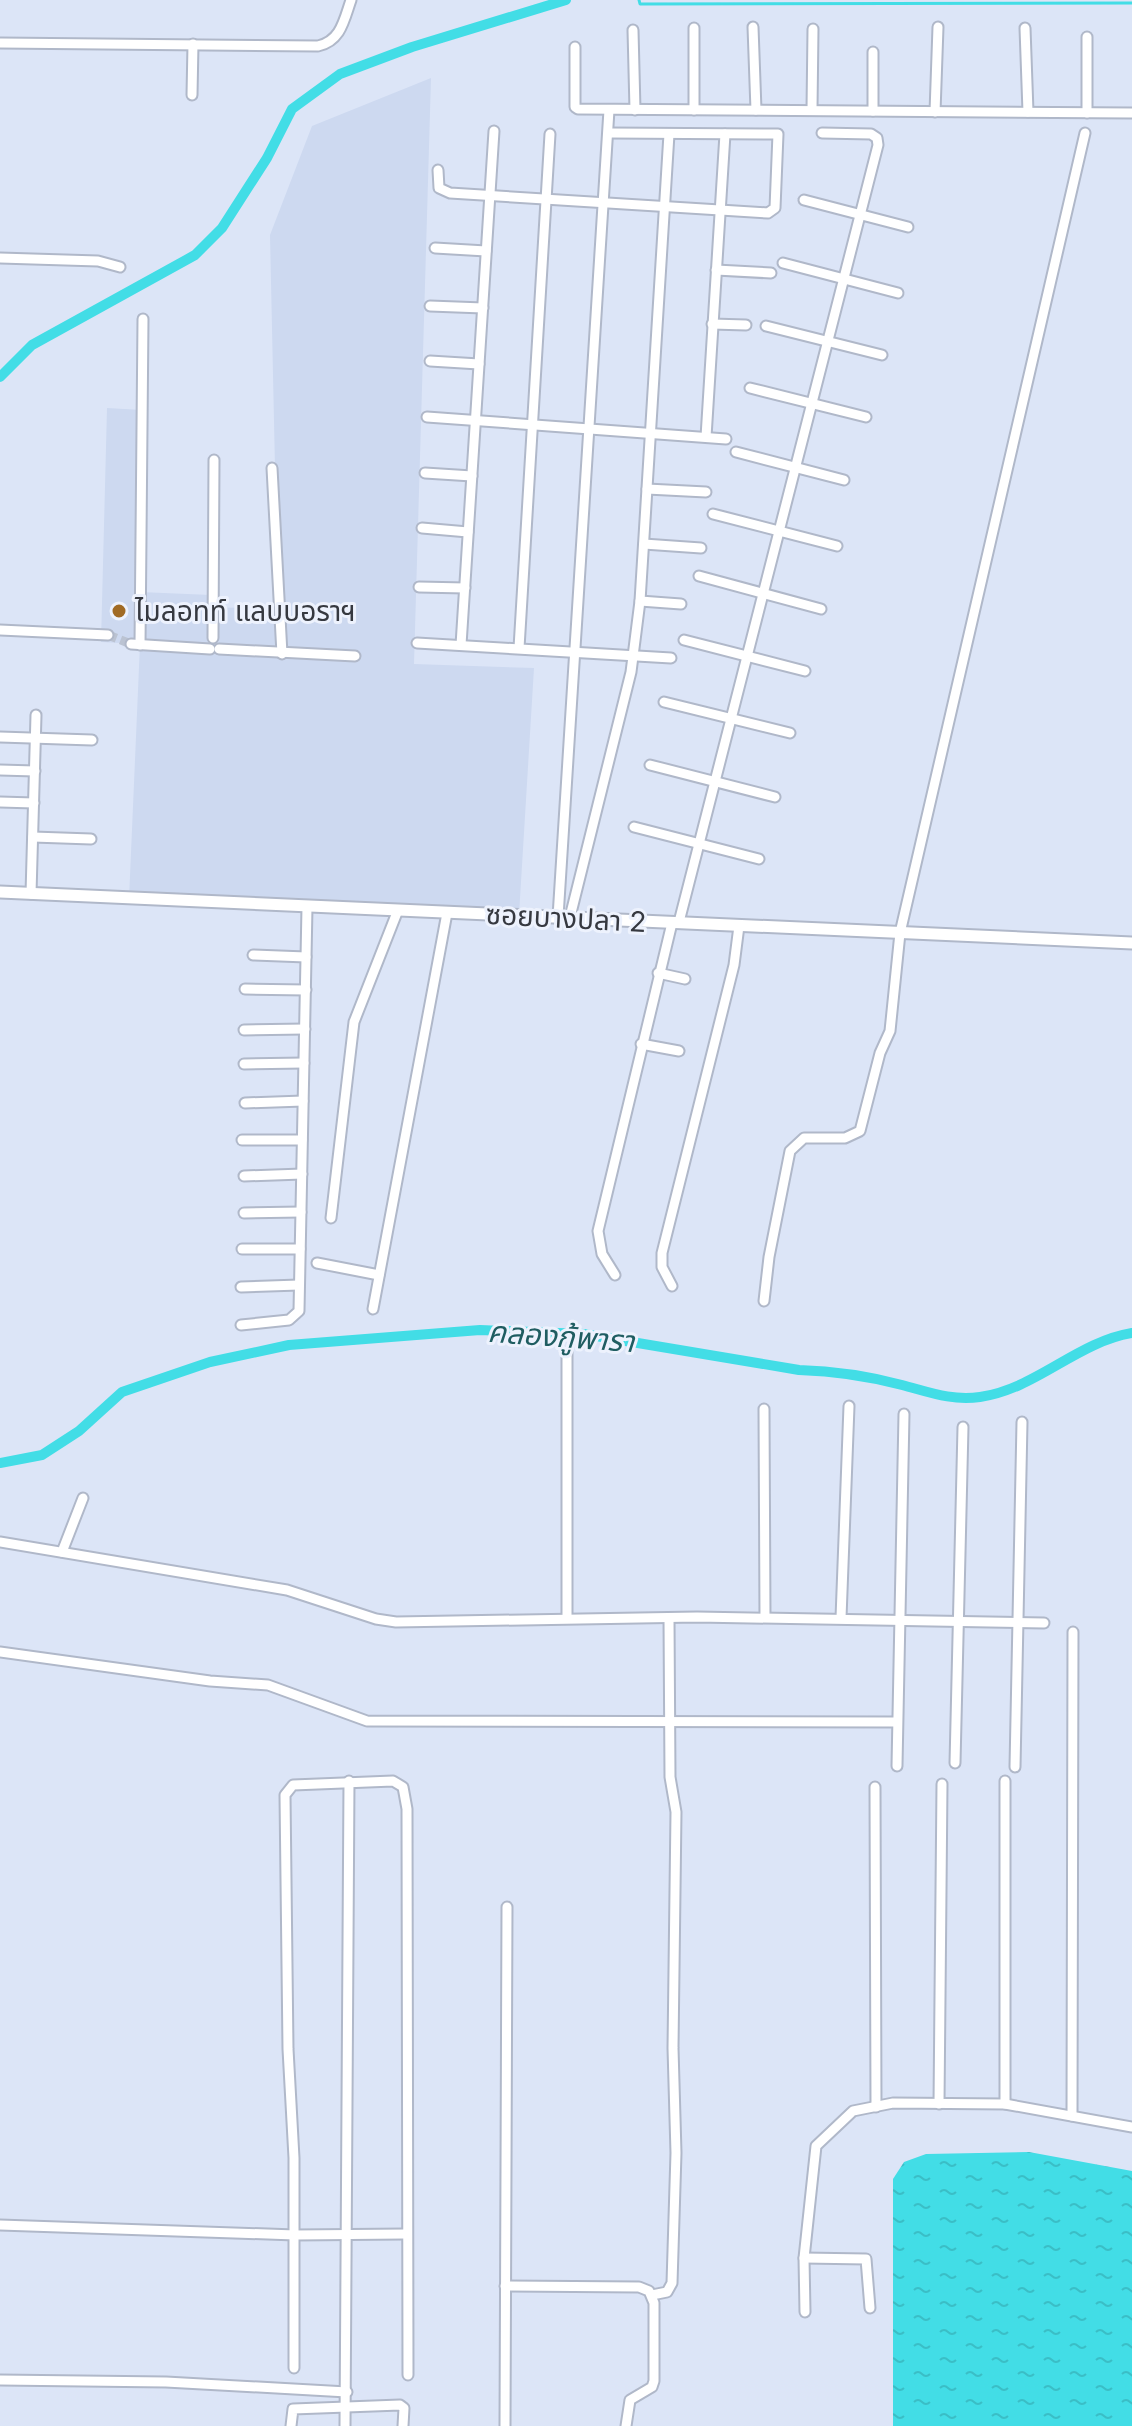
<svg xmlns="http://www.w3.org/2000/svg" width="1132" height="2426" font-family="Inter,'Noto Sans Thai',sans-serif">
<style>
.built{fill:#cdd9f0}
.water{fill:url(#water-ripples)}
.lines{fill:none;stroke-linecap:round;stroke-linejoin:round}
.stream{stroke:#42dde6;stroke-width:3}
.canal{stroke:#42dde6;stroke-width:10}
.minor-tunnel{stroke:#bbc3d2;stroke-width:9;stroke-dasharray:9 4.5;stroke-linecap:butt}
.minor-casing{stroke:#b0b8c9;stroke-width:13}
.tertiary-casing{stroke:#b0b8c9;stroke-width:15}
.minor{stroke:#fff;stroke-width:9}
.tertiary{stroke:#fff;stroke-width:11}
.poi-dot{fill:#a06a24;stroke:#edf2fd;stroke-width:3}
.labels{text-anchor:middle;stroke-width:6;stroke-linejoin:round;paint-order:stroke}
.poi-label{font-size:28px;fill:#363940;stroke:#edf2fd;text-anchor:start}
.street-label{font-size:28px;fill:#363940;stroke:#edf2fd}
.water-label{font-size:30px;font-style:italic;fill:#1f5d61;stroke:#edf2fd}
</style>
<defs>
<pattern id="water-ripples" width="26" height="14" patternUnits="userSpaceOnUse" patternTransform="scale(2)"><rect width="26" height="14" fill="#42dde6"/><path d="M2 4q2-2 4 0t4 0M15 11q2-2 4 0t4 0" fill="none" stroke="#3abec6"/></pattern>
</defs>
<rect width="100%" height="100%" fill="#dce5f7"/>
<path class="built" d="M431,78L414,664L534,668L519,915L129,899L140,644L101,642L107,408L142,410L140,592L211,595V608L278,607L270,235L312,126Z"/>
<path class="water" d="M1029,2152L1132,2171V2426H893V2179L904,2162L926,2154Z"/>
<g class="lines">
<path class="stream" d="M639,0L640,4L1132,3"/>
<g class="canal">
<path d="M0,377L32,345L195,255L222,228L267,158L292,109L340,74L412,47L566,0"/>
<path d="M0,1463L42,1455L79,1431L122,1392L210,1362L289,1345L480,1330L584,1334L799,1370C834,1371 868,1376 902,1385C929,1392 951,1401 980,1397C1036,1389 1077,1342 1132,1333"/>
</g>
<path class="minor-tunnel" d="M108,635L131,644"/>
<defs>
<g id="minor">
<path d="M753,27L756,110"/>
<path d="M694,28V110"/>
<path d="M1025,28L1028,112"/>
<path d="M633,30L635,110"/>
<path d="M1087,37V113"/>
<path d="M0,43L318,46C341,41 344,20 351,0"/>
<path d="M575,47V107L578,109L1132,113"/>
<path d="M873,52V111"/>
<path d="M192,95L193,44"/>
<path d="M812,109L813,29"/>
<path d="M935,112L938,27"/>
<path d="M438,170L439,188L450,193L768,213L775,208L778,134L610,133"/>
<path d="M804,200L908,227"/>
<path d="M435,248L486,251"/>
<path d="M0,258L98,261L120,267"/>
<path d="M783,263L898,293"/>
<path d="M716,270L771,273"/>
<path d="M430,306L483,308"/>
<path d="M712,324L746,325"/>
<path d="M766,326L882,355"/>
<path d="M430,361L479,364"/>
<path d="M750,388L866,417"/>
<path d="M427,417L726,439"/>
<path d="M706,437L725,134"/>
<path d="M736,452L844,480"/>
<path d="M272,468L282,654"/>
<path d="M425,473L472,476"/>
<path d="M647,489L706,492"/>
<path d="M713,514L837,546"/>
<path d="M422,528L468,532"/>
<path d="M644,544L701,548"/>
<path d="M699,576L821,609"/>
<path d="M419,587L465,588"/>
<path d="M640,601L681,604"/>
<path d="M0,630L108,635"/>
<path d="M213,638L214,460"/>
<path d="M684,640L805,671"/>
<path d="M417,643L671,658"/>
<path d="M131,644L210,649"/>
<path d="M140,645L143,319"/>
<path d="M461,645L494,131"/>
<path d="M519,648L550,134"/>
<path d="M219,649L355,656"/>
<path d="M664,702L790,733"/>
<path d="M0,737L92,740"/>
<path d="M650,765L775,797"/>
<path d="M0,770L35,771"/>
<path d="M0,802L34,803"/>
<path d="M634,827L759,859"/>
<path d="M33,837L91,839"/>
<path d="M31,894L36,715"/>
<path d="M558,917L609,110"/>
<path d="M570,917L631,672L640,601L669,134"/>
<path d="M679,922L878,145L877,138L871,134L822,133"/>
<path d="M253,955L306,957"/>
<path d="M658,973L685,979"/>
<path d="M245,989L306,990"/>
<path d="M244,1030L305,1029"/>
<path d="M641,1044L679,1051"/>
<path d="M244,1064L304,1063"/>
<path d="M245,1103L303,1101"/>
<path d="M242,1140H302"/>
<path d="M244,1176L302,1174"/>
<path d="M244,1213L301,1212"/>
<path d="M331,1218L354,1022L398,910"/>
<path d="M242,1249H300"/>
<path d="M317,1263L379,1275"/>
<path d="M615,1275L602,1254L598,1231L672,923"/>
<path d="M672,1286L662,1267V1253L734,965L739,926"/>
<path d="M241,1287L299,1285"/>
<path d="M764,1301L769,1257L790,1151L804,1138H845L860,1131L880,1053L890,1031L900,933L1085,133"/>
<path d="M373,1309L447,913"/>
<path d="M241,1325L289,1320L299,1311L307,907"/>
<path d="M567,1353V1618"/>
<path d="M764,1409L765,1617"/>
<path d="M0,1542L287,1590L376,1619L396,1622L697,1617L1044,1623"/>
<path d="M62,1552L83,1498"/>
<path d="M841,1618L849,1406"/>
<path d="M0,1652L210,1681L268,1685L367,1721L897,1722"/>
<path d="M955,1763L963,1427"/>
<path d="M897,1766L904,1414"/>
<path d="M1015,1767L1022,1422"/>
<path d="M875,1787L876,2107"/>
<path d="M939,2104L942,1784"/>
<path d="M1005,2104V1781"/>
<path d="M1072,2116L1073,1632"/>
<path d="M0,2225L295,2235L405,2234"/>
<path d="M804,2258L866,2259L870,2308"/>
<path d="M505,2286L639,2287L649,2291L654,2303V2381L652,2387L630,2400L626,2426"/>
<path d="M652,2295L667,2292L672,2283L676,2153L673,2048L676,1812L670,1777L669,1618"/>
<path d="M805,2312L804,2258L816,2146L853,2111L893,2103L1005,2104L1132,2127"/>
<path d="M294,2368V2158L288,2049L285,1795L293,1785L393,1781L403,1787L407,1809L408,2375"/>
<path d="M0,2380L166,2382L347,2392"/>
<path d="M291,2426L293,2409L400,2405L404,2408L403,2426"/>
<path d="M345,2426L349,1781"/>
<path d="M505,2426L507,1907"/>
</g>
<path id="tertiary" d="M0,892L1132,943"/>
</defs>
<use href="#minor" class="minor-casing"/>
<use href="#tertiary" class="tertiary-casing"/>
<use href="#minor" class="minor"/>
<use href="#tertiary" class="tertiary"/>
</g>
<circle class="poi-dot" cx="119" cy="611" r="8"/>
<g class="labels">
<g class="poi-label">
<text x="135" y="621">ไมลอทท์ แลบบอราฯ</text>
</g>
<g class="street-label">
<text transform="translate(566 918) rotate(3)" y="10">ซอยบางปลา 2</text>
</g>
<g class="water-label">
<text transform="translate(561 1337) rotate(4)" y="10">คลองกู้พารา</text>
</g>
</g>
</svg>
